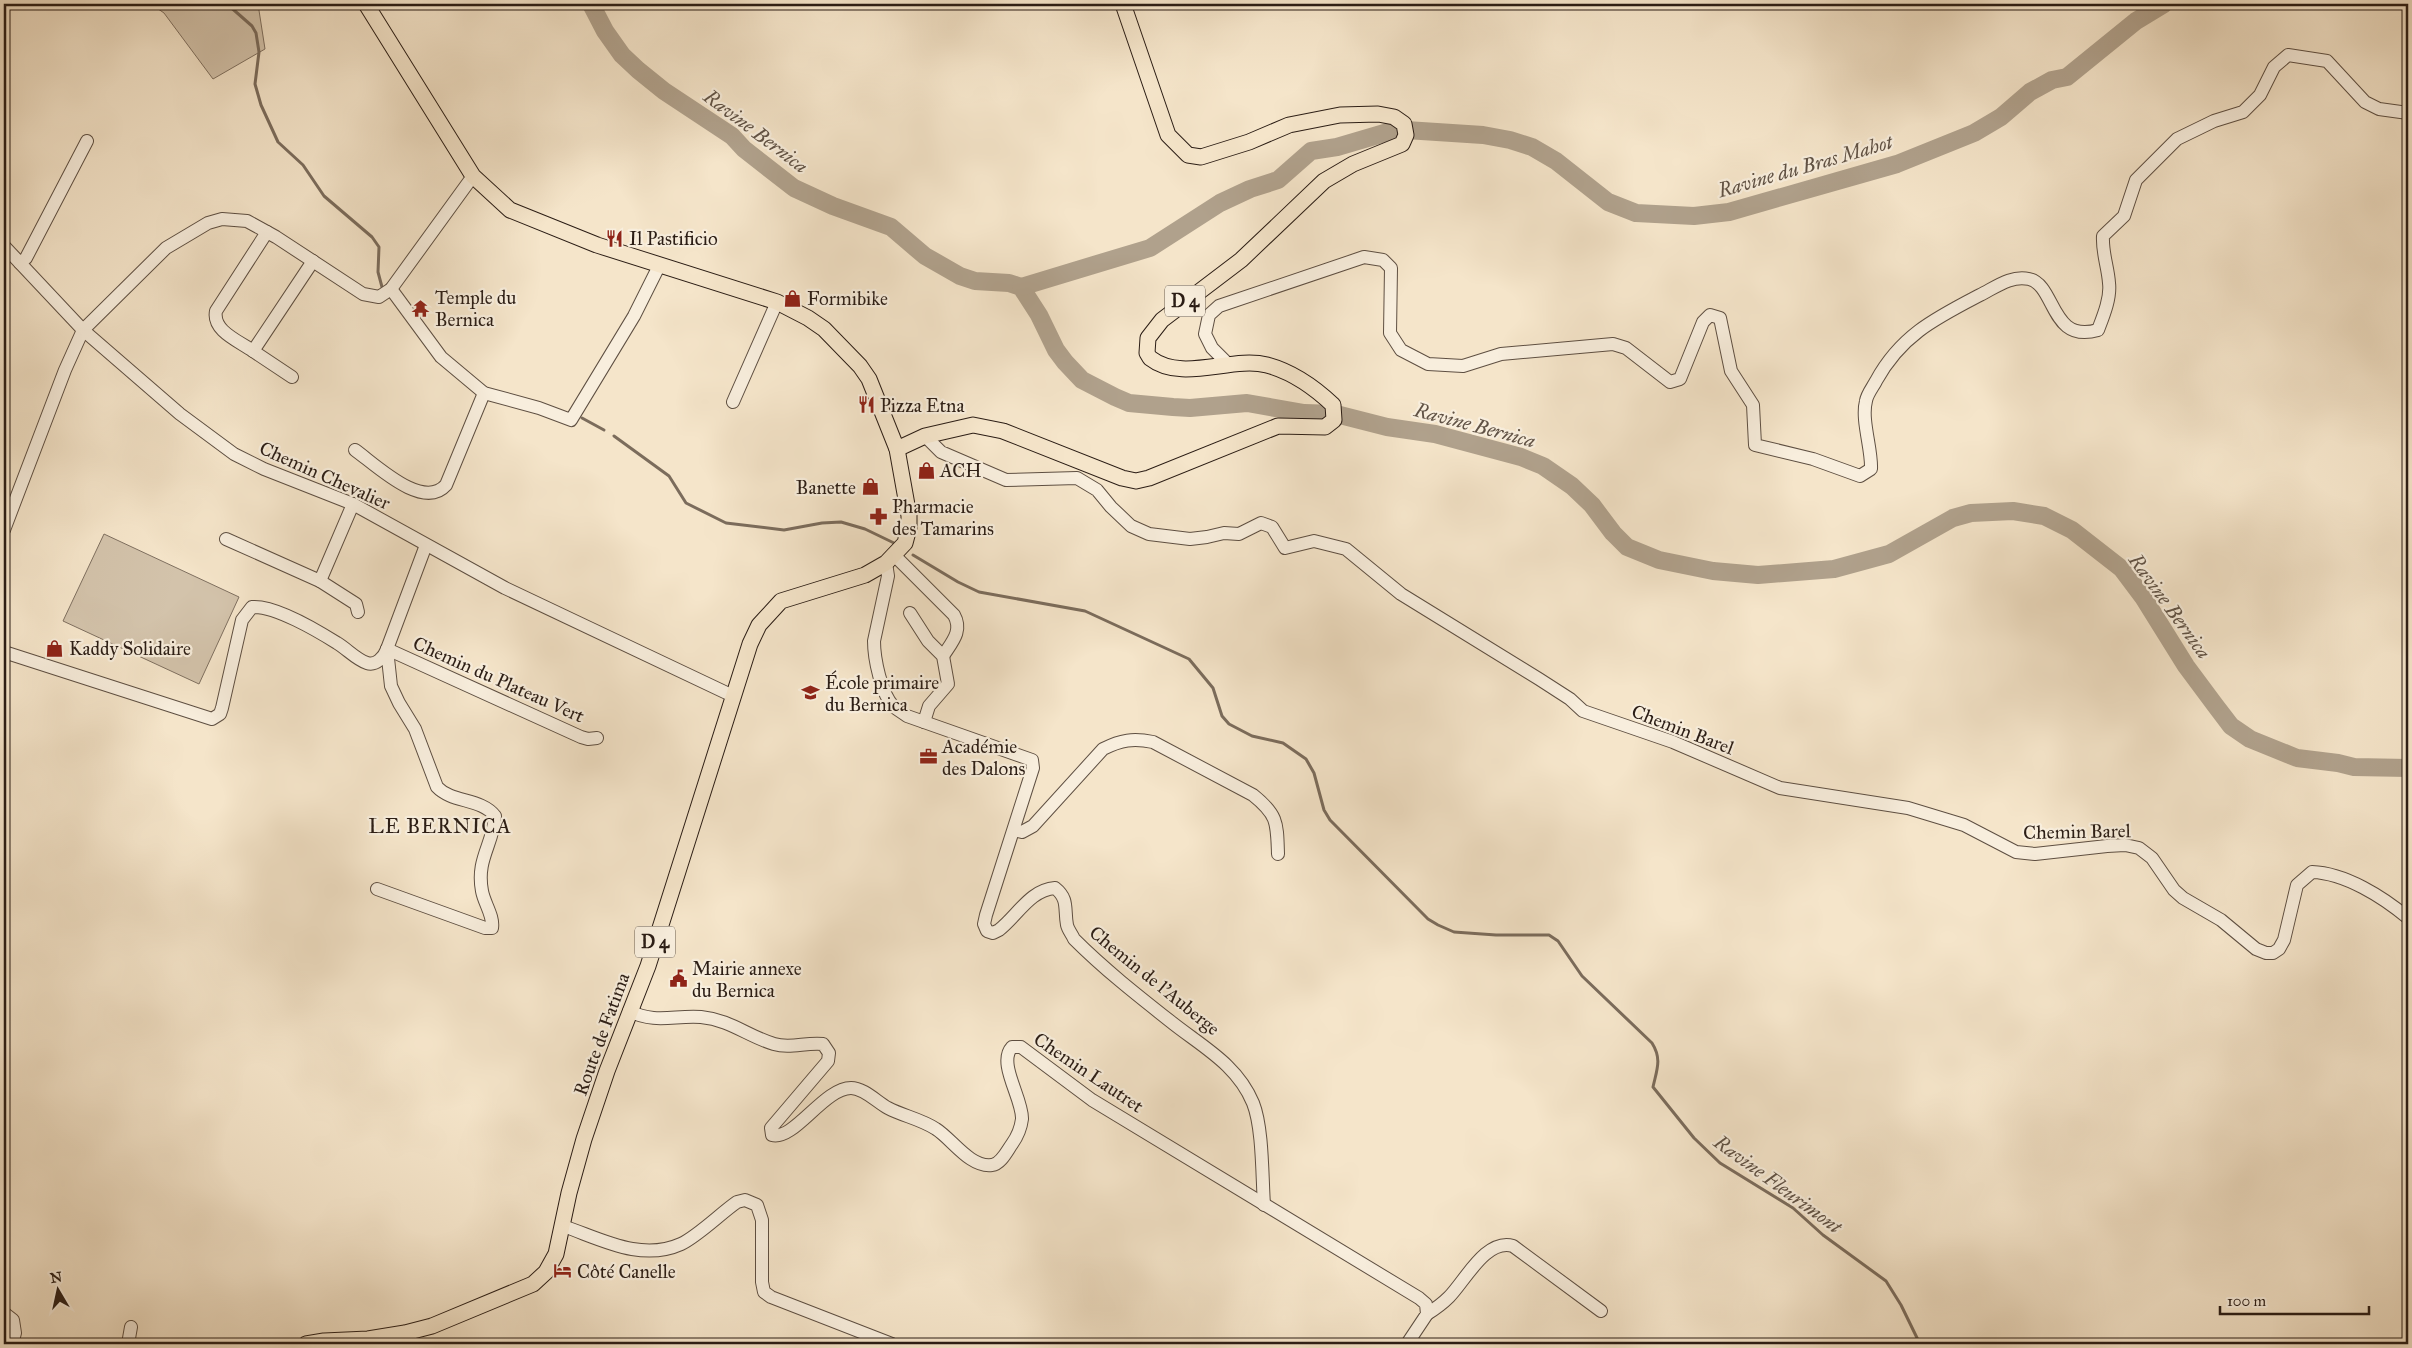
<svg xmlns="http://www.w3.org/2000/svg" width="2412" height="1348" font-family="'IM FELL Great Primer',serif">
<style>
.green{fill:#d3c3ab;stroke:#7f7060}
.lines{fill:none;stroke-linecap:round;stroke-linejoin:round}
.stream{stroke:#7b6c5c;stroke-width:3}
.river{stroke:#b0a18c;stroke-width:18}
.minor-casing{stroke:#5e4f42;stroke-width:14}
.major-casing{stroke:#2b1d15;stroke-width:17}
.minor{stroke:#f8eedd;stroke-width:12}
.major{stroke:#f5e5ca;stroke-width:15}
.labels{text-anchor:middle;stroke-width:4.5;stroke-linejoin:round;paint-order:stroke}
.shield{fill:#f8eedd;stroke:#685c51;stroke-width:1}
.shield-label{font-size:18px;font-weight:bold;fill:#2b1d15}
.poi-label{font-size:19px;fill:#2b1d15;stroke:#f8eedd;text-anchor:start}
.street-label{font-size:19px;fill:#2b1d15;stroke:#f8eedd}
.water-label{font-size:20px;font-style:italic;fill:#605245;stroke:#f8eedd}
.quarter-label{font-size:21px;letter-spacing:1px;fill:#2b1d15;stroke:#f8eedd}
</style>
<rect width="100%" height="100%" fill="#f5e5ca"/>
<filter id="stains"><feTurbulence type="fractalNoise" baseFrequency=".004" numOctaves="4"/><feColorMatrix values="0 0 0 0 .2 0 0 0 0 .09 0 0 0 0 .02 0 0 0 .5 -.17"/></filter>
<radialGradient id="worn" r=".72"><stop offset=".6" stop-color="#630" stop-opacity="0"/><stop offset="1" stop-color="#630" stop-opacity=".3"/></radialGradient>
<g class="green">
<path d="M151,4H258L265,49L213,79L164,13Z"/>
<path d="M104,534L239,597L199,684L63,621Z"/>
</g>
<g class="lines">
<g class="stream">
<path d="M227,4L252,26L256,33L259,52L255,84L261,105L278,142L303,165L324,196L372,237L379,247L378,272L382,287"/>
<path d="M582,418L604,430"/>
<path d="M614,436L669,476L686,503L726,523L784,530L822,523L841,522L865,529L894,543"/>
<path d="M913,555L958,582L979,592L1085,611L1189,659L1213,688L1222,716L1229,724L1252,736L1283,743L1306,759L1314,773L1324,810L1330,820L1428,919L1438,925L1454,932L1496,935H1549L1558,941L1582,976L1652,1043C1662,1059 1657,1069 1653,1087L1694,1138L1720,1163L1793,1208L1823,1235L1886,1281L1901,1305L1920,1344"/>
</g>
<g class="river">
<path d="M591,4L605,31L622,55L638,70L664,91L732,136L744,149L794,188L833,206L891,227L925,256L960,276L975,281L1009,283L1021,287L1039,315L1056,350L1065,362L1082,380L1115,397L1129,403L1173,407L1190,408L1247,403L1304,413L1336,414L1387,427L1435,434L1521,457L1543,466L1572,486L1592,505L1613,533L1627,547L1659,560L1713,571L1758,575L1834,569L1889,554L1953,518L1971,513L2013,511L2044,516L2072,530L2122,569L2143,597L2186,666L2215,705L2231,726L2250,739L2297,758L2338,763L2354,767L2408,768"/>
<path d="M1021,287L1150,248L1220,203L1250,189L1278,180L1311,151L1337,147L1388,132L1406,130L1483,135L1510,140L1532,147L1556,161L1608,202L1636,213L1694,216L1729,212L1897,164L1974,133L2001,117L2030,92L2052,80L2067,77L2136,21L2164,4"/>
</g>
<defs>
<g id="minor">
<path d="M267,232L216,311C212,331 239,341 253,351L313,261"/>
<path d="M4,246L83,330L180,414L234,454L264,469L353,504L505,588L733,696"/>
<path d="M20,263L26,258L87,141"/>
<path d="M391,289L441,357L484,393L539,408L571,420L634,316L659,266"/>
<path d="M253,351L292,377"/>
<path d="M1229,365L1212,348L1205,334L1209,315L1219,306L1364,257L1383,260L1391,268L1390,333L1401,350L1428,364L1463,366L1501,354L1613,344L1626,348L1670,382L1680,379L1703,322L1710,315L1720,318L1731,371L1753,405L1755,445L1813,459L1860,476L1871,469C1872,449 1861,420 1866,401C1867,394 1873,387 1876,381C1901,335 1936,318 1980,295C1996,287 2011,275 2029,279C2056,285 2050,344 2098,330C2103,317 2111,298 2109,283C2108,267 2102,253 2103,236L2124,216L2136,180L2177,139L2214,121L2243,112L2260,95L2274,67L2288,55L2327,61L2365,102L2379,109L2408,113"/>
<path d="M733,402L777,302"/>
<path d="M925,436L941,452L1006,480L1077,478L1097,490L1111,507L1131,526L1149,534L1190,539L1207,537L1224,533L1239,534L1261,523L1272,527L1285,548L1314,541L1346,549L1401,594L1539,679L1570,699L1583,711L1673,742L1780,788L1908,808L1964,825L2016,852L2035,854L2107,846L2125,845L2139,848L2152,858L2174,890L2183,898L2221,920L2256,949L2266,953H2273L2279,949L2284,940L2297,885L2312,872C2345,873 2383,897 2408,918"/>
<path d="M355,450C376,465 423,511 446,485L484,393"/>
<path d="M4,530L65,370L83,330L166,248L208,223L222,219L247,221L276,237L363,294L379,297L391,289L473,176"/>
<path d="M226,539L320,581L353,504"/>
<path d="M894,555L954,615C963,631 952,642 943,656"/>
<path d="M886,563L888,576L874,641C874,658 881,694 894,707C898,710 903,713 907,716L1032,760L1033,768L986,915L984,924L987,931L993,933L999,930C1018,915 1030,890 1055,888C1069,899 1064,909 1067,925C1068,930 1072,934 1074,939C1104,969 1137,995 1170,1021C1201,1046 1237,1064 1253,1103C1263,1128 1262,1177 1264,1205"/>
<path d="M320,581L356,604L358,612"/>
<path d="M910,613L928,641L943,656L948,684L929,706L924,722"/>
<path d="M387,649L581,737L588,739L597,738"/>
<path d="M4,652L212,719L220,714L222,708L242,620L252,607C274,605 318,631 337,643C347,649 357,660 367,663C376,666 384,657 387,649L426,545"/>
<path d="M1014,830L1022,832L1033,826L1103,749C1121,740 1133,738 1153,742L1253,795C1278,815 1277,823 1278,854"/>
<path d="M377,889L485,928H492C494,916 484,903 482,891C476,859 493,845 495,816C481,798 452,803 437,787L415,729L399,703L391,686L387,649"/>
<path d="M629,1011C656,1024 674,1015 701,1017C731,1020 747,1036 774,1044C790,1049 806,1042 823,1044L829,1053L828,1061L771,1128L772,1135C794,1141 824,1088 851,1088C864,1088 877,1102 888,1108C903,1116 921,1119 936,1129C952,1139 970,1168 992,1165C1001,1164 1007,1151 1012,1144C1017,1137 1021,1127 1022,1119C1023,1099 997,1063 1012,1047H1021L1092,1100L1419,1298L1426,1304L1427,1314L1407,1344"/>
<path d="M563,1226C601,1239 641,1262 681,1244C698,1236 721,1213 737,1202L745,1200L757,1205L762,1220V1282L764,1292L771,1297L892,1344"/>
<path d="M4,1313L13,1320L15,1333L12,1344"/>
<path d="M1427,1314C1435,1309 1442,1304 1449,1297C1465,1281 1486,1238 1513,1246L1601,1311"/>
<path d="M128,1344L131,1327"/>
</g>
<g id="major">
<path d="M897,449L925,436L973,425L1003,431L1122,478L1136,481L1149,478L1278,426L1325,427L1334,420L1333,405C1314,387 1293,372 1267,365C1231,356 1182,383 1150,358L1147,353L1148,338L1162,320L1241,260L1324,181L1353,164L1402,144L1406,135L1404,124L1394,117L1378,114L1340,115L1289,125L1249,142L1201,157L1188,155L1168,135L1123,4"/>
<path d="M306,1344L324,1341L368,1339L405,1333L432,1326L533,1284L546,1272L556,1254L569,1193L584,1139L607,1071L648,966L750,644L759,625L781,601L865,575L886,563L905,543L909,528V516L897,449L869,379L860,366L824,329L808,318L777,302L597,245L510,210L473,176L366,4"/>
</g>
</defs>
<use href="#minor" class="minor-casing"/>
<use href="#major" class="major-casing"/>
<use href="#minor" class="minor"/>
<use href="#major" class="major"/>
</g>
<defs>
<symbol id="restaurant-bare" viewBox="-9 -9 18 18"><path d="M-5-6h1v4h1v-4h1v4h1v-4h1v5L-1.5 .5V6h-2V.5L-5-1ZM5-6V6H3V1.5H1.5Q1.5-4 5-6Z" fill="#8f2418" stroke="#f8eedd" stroke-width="2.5" paint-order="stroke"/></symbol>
<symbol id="shop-bare" viewBox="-9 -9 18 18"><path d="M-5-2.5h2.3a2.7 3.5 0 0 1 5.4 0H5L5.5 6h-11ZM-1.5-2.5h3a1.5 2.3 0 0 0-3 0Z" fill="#8f2418" stroke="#f8eedd" stroke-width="2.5" paint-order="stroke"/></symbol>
<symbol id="temple-bare" viewBox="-9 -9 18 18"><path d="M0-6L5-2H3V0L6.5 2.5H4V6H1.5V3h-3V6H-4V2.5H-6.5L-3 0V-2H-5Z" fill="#8f2418" stroke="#f8eedd" stroke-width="2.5" paint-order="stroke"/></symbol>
<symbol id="pharmacy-bare" viewBox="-9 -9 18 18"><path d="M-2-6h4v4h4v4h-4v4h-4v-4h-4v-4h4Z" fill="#8f2418" stroke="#f8eedd" stroke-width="2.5" paint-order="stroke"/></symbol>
<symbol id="school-bare" viewBox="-9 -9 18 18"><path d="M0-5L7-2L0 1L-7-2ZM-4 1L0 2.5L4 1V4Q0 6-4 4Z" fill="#8f2418" stroke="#f8eedd" stroke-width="2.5" paint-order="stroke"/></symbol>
<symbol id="office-bare" viewBox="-9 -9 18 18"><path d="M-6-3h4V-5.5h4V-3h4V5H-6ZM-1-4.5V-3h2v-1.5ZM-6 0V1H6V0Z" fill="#8f2418" stroke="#f8eedd" stroke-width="2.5" paint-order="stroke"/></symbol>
<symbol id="civic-bare" viewBox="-9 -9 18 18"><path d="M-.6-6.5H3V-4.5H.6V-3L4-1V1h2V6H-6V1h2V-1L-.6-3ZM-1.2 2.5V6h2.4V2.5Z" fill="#8f2418" stroke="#f8eedd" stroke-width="2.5" paint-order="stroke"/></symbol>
<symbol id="hotel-bare" viewBox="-9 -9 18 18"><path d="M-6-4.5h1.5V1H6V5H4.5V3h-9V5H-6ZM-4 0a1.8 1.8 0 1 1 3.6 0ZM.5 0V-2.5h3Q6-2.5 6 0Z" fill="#8f2418" stroke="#f8eedd" stroke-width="2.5" paint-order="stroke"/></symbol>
</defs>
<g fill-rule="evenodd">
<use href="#restaurant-bare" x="602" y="226" width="25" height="25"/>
<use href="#shop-bare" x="780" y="286" width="25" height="25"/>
<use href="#temple-bare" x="408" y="296" width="25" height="25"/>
<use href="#restaurant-bare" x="854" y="392" width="25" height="25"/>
<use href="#shop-bare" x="914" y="458" width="25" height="25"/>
<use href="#shop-bare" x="858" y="474" width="25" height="25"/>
<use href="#pharmacy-bare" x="866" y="504" width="25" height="25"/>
<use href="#shop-bare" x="42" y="636" width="25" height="25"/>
<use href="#school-bare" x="798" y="680" width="25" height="25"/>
<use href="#office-bare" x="916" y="744" width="25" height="25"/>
<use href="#civic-bare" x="666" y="966" width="25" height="25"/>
<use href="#hotel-bare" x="550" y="1258" width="25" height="25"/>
</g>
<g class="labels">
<g class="shield">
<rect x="1165" y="285.5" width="40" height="31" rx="4"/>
<rect x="635" y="926.5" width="40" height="31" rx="4"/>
</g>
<g class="shield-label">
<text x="1185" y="307">D 4</text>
<text x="655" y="948">D 4</text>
</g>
<g class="poi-label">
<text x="629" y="245">Il Pastificio</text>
<text x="435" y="304">Temple du<tspan x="435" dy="22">Bernica</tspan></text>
<text x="807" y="305">Formibike</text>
<text x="880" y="412">Pizza Etna</text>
<text x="940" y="477">ACH</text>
<text x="856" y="494" text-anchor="end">Banette</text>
<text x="892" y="513">Pharmacie<tspan x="892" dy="22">des Tamarins</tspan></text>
<text x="69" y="655">Kaddy Solidaire</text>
<text x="825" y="689">École primaire<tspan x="825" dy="22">du Bernica</tspan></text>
<text x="942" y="753">Académie<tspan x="942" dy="22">des Dalons</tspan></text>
<text x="692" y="975">Mairie annexe<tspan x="692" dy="22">du Bernica</tspan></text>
<text x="577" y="1278">Côté Canelle</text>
</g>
<g class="street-label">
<text transform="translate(325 475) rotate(24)" y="7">Chemin Chevalier</text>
<text transform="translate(499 679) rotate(24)" y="7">Chemin du Plateau Vert</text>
<text transform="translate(1683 729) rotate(21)" y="7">Chemin Barel</text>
<text transform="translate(2077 831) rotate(-1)" y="7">Chemin Barel</text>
<text transform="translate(1155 980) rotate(39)" y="7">Chemin de l'Auberge</text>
<text transform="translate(601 1034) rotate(-70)" y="7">Route de Fatima</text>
<text transform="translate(1089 1072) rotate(34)" y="7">Chemin Lautret</text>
</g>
<g class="water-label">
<text transform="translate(756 131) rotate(37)" y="7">Ravine Bernica</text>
<text transform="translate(1805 166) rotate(-16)" y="7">Ravine du Bras Mahot</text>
<text transform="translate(1475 425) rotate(15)" y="7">Ravine Bernica</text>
<text transform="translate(2170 606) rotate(54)" y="7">Ravine Bernica</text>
<text transform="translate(1778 1184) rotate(36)" y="7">Ravine Fleurimont</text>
</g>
<g class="quarter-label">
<text x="440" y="833">LE BERNICA</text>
</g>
</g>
<rect width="2412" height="1348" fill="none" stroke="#f5e5ca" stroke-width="20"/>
<rect x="5" y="5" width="2402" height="1338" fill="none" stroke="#2b1d15" stroke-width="2.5"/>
<rect x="10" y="10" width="2392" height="1328" fill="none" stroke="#2b1d15"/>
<g transform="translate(58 1290) rotate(351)" stroke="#f8eedd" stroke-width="4" paint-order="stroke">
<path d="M0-4L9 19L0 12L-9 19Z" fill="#2b1d15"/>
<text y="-8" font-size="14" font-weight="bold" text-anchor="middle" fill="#2b1d15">N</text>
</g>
<path d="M2220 1306v8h149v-8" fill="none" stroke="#2b1d15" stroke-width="2.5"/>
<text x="2227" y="1306" font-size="15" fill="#2b1d15" stroke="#f8eedd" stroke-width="4" paint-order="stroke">100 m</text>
<rect width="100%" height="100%" filter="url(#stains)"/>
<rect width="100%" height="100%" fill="url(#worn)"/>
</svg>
